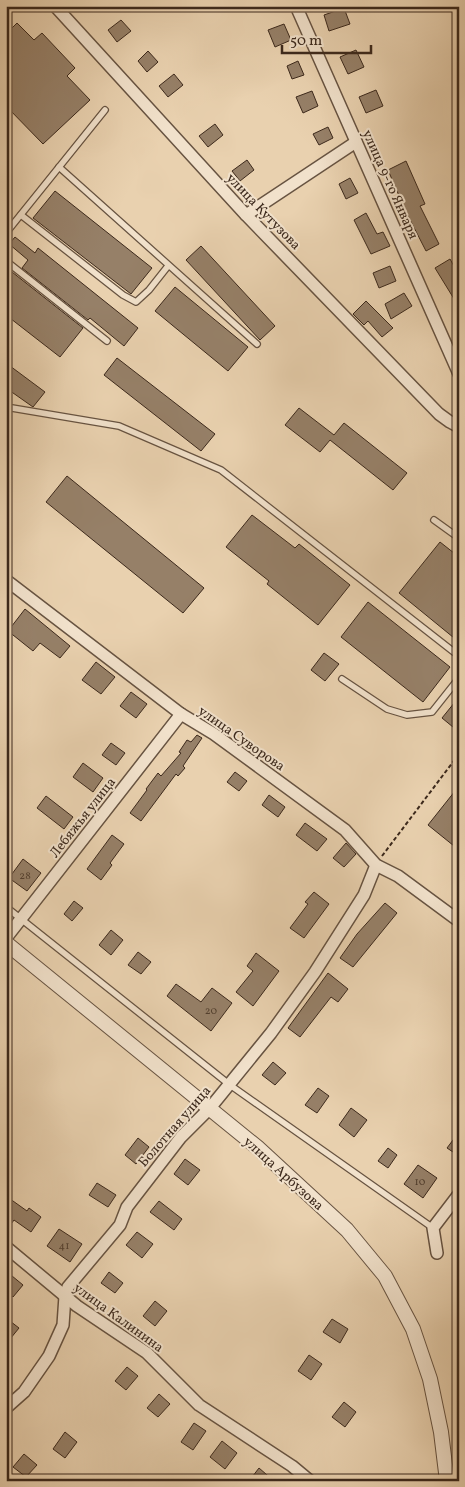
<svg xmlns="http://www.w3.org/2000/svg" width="465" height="1487" font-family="Vollkorn,serif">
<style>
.building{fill:#968068;stroke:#3c291c}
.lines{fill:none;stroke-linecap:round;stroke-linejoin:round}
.service-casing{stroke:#675341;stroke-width:8}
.minor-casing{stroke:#675341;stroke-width:14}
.tertiary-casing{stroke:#675341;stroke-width:16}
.path{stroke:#3c291c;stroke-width:2;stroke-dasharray:4 2.5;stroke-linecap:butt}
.service{stroke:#f1e1cb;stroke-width:5.5}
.minor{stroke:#f1e1cb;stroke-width:11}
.tertiary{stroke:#f1e1cb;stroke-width:14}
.labels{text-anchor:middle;stroke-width:4;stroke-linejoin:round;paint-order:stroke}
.number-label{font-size:11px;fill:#523f2f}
.street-label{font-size:14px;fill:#3c291c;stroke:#f1e1cb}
</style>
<rect width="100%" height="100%" fill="#e9d1af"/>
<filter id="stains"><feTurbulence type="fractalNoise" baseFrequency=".004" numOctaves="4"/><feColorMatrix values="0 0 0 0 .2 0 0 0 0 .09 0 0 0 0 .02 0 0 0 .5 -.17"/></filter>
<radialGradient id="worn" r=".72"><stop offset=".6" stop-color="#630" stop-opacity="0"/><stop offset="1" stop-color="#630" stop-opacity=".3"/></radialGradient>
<g class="building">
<path d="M344,8L350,24L329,31L324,15Z"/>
<path d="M121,20L131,31L117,42L108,30Z"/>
<path d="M17,23L34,40L42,33L75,68L67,76L90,100L43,144L6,106V34Z"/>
<path d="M284,24L291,40L275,47L268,30Z"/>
<path d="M356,50L364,67L348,74L340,57Z"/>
<path d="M148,51L158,62L147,72L138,61Z"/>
<path d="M298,61L304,75L292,79L287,66Z"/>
<path d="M174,74L183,85L168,97L159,86Z"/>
<path d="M376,90L383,106L366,113L359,97Z"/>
<path d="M312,91L318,106L303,113L296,97Z"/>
<path d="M215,124L223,135L208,147L199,136Z"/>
<path d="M328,127L333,138L319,145L313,134Z"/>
<path d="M247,160L254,170L240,181L232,171Z"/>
<path d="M406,161L425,204L420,206L439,244L426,251L406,212L388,170Z"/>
<path d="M350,178L358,193L346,199L339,184Z"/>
<path d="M55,191L152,268L131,294L33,218Z"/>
<path d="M366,213L377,234L383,232L390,246L371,254L354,220Z"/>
<path d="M15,237L35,253L38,248L138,328L124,346L90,318L88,320L22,268L28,260L9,244Z"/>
<path d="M201,246L275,326L260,340L186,260Z"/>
<path d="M450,259L459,275V307L435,268Z"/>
<path d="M390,266L396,281L379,288L373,273Z"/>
<path d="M12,272L83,328L60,357L6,315V280Z"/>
<path d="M175,287L248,347L228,371L155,311Z"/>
<path d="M404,293L412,306L391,319L385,304Z"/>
<path d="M366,301L393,328L382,337L368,321L364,325L353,314Z"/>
<path d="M117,358L215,434L201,451L104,375Z"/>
<path d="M6,363L45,392L33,407L6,388Z"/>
<path d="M299,408L334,435L344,423L407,473L393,490L330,440L320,452L285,425Z"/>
<path d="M67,476L204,588L183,613L46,502Z"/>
<path d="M252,515L295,548L299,544L350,585L318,625L267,584L269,581L226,547Z"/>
<path d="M440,542L459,557V642L399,593Z"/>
<path d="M368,602L450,667L423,702L341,637Z"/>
<path d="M25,609L70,646L60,658L40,643L33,651L8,631Z"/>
<path d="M324,653L339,664L325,681L311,670Z"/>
<path d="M96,662L115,677L101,694L82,680Z"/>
<path d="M131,692L147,704L136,718L120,706Z"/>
<path d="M459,697V732L442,718Z"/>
<path d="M197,735L202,738L183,766L185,768L178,776L176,774L141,821L130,813L147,790L146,789L158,773L161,776L181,753L179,752L187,740L191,742Z"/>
<path d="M111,743L125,753L116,765L102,755Z"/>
<path d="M83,763L103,778L93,792L73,777Z"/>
<path d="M235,772L247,781L239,791L227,782Z"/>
<path d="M459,786V850L428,825Z"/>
<path d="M269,795L285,807L278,817L262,805Z"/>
<path d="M46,796L73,817L64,829L37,808Z"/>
<path d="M305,823L327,839L317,851L296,835Z"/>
<path d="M112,835L124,844L110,863L112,865L101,880L87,869Z"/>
<path d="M346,843L356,854L344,867L333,858Z"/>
<path d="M23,859L41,873L27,891L9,878Z"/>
<path d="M314,892L329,904L304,938L290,928L308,904L305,902Z"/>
<path d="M74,901L83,908L72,921L64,914Z"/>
<path d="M385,903L397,913L353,967L340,958L357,934Z"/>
<path d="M111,930L123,940L111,955L99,945Z"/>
<path d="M138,952L151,962L141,974L128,965Z"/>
<path d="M256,953L279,971L253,1006L236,992L253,971L247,966Z"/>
<path d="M328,973L348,989L338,1002L331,997L300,1037L288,1028Z"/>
<path d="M176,984L201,1002L212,988L232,1003L211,1031L167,996Z"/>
<path d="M273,1062L286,1073L275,1085L262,1075Z"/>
<path d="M318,1088L329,1096L317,1113L305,1105Z"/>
<path d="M351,1108L367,1120L354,1137L339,1125Z"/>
<path d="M459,1132V1156L447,1148Z"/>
<path d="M138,1138L149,1147L136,1164L125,1155Z"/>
<path d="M388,1148L397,1155L388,1168L378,1161Z"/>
<path d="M185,1159L200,1170L188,1185L174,1174Z"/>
<path d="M418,1165L437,1178L423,1198L404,1184Z"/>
<path d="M97,1183L116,1195L108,1207L89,1195Z"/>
<path d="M6,1196L27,1211L29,1208L41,1217L31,1232L14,1220L6,1231Z"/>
<path d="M159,1201L182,1219L174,1230L150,1212Z"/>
<path d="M59,1229L82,1244L70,1262L47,1246Z"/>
<path d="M137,1232L153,1244L142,1258L126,1245Z"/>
<path d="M6,1271L23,1285L13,1297L6,1291Z"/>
<path d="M109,1272L123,1283L115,1293L101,1283Z"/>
<path d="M155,1301L167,1311L155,1326L143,1316Z"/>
<path d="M6,1318L19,1328L6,1344Z"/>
<path d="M332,1319L348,1329L340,1343L323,1332Z"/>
<path d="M309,1355L322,1364L311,1380L298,1371Z"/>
<path d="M127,1367L138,1376L126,1390L115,1381Z"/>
<path d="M159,1394L170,1404L158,1417L147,1408Z"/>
<path d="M344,1402L356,1412L345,1427L332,1417Z"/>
<path d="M194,1423L206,1431L193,1450L181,1442Z"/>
<path d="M65,1432L77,1442L65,1458L53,1449Z"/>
<path d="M222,1441L237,1453L225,1469L210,1457Z"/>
<path d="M24,1454L37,1465L26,1477L13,1467Z"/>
<path d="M259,1468L274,1481H249Z"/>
</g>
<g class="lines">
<defs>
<g id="service">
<path d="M59,167L257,344"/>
<path d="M21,215L123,295L136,302L149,290L168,266"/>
<path d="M6,233L105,110"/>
<path d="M6,261L107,341"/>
<path d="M6,407L119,426L221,470L459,656"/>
<path d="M434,520L459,538"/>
<path d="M342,679L387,709L407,715L432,712L459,678"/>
<path d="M6,907L230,1085L433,1228"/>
</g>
<g id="minor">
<path d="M55,6L246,215L439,414L450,422L459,427"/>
<path d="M296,6L459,374"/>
<path d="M246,215L356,142"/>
<path d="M6,580L181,714L214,734L345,830L376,865L398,876L459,921"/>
<path d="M6,938L181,714"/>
<path d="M6,1247L77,1306L147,1353L199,1405L292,1466L310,1481"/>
<path d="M437,1253L433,1228L459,1194"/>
<path d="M6,1408L24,1392L49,1356L63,1325L65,1296L68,1287L120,1225L127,1207L181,1137L210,1108L271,1033L315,972L364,895L376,865"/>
</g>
<path id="tertiary" d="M6,943L257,1147L347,1230L385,1276L413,1329L430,1379L441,1432L447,1481"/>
</defs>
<use href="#service" class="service-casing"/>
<use href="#minor" class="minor-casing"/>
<use href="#tertiary" class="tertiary-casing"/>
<path class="path" d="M382,856L459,754"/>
<use href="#service" class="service"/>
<use href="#minor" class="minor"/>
<use href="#tertiary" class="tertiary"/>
</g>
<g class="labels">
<g class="number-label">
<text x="25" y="879">28</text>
<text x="211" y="1014">20</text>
<text x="420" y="1185">10</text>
<text x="64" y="1249">41</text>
</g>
<g class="street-label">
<text transform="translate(391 184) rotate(66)" y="5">улица 9-го Января</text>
<text transform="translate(264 211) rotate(46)" y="5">улица Кутузова</text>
<text transform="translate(242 738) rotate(35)" y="5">улица Суворова</text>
<text transform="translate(82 817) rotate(-52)" y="5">Лебяжья улица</text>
<text transform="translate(174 1126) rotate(-49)" y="5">Болотная улица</text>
<text transform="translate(284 1173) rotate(42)" y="5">улица Арбузова</text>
<text transform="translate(119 1317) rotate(36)" y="5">улица Калинина</text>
</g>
</g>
<rect width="465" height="1487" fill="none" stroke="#e9d1af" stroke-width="25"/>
<rect x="8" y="8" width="450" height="1472" fill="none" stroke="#3c291c" stroke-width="2.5"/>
<rect x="12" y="12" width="440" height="1462" fill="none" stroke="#3c291c"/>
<path d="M282 45v8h89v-8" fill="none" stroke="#3c291c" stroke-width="2.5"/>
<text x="290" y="45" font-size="15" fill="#3c291c" stroke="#f1e1cb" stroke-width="4" paint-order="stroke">50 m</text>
<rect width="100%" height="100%" filter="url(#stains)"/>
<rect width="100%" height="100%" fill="url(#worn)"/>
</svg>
